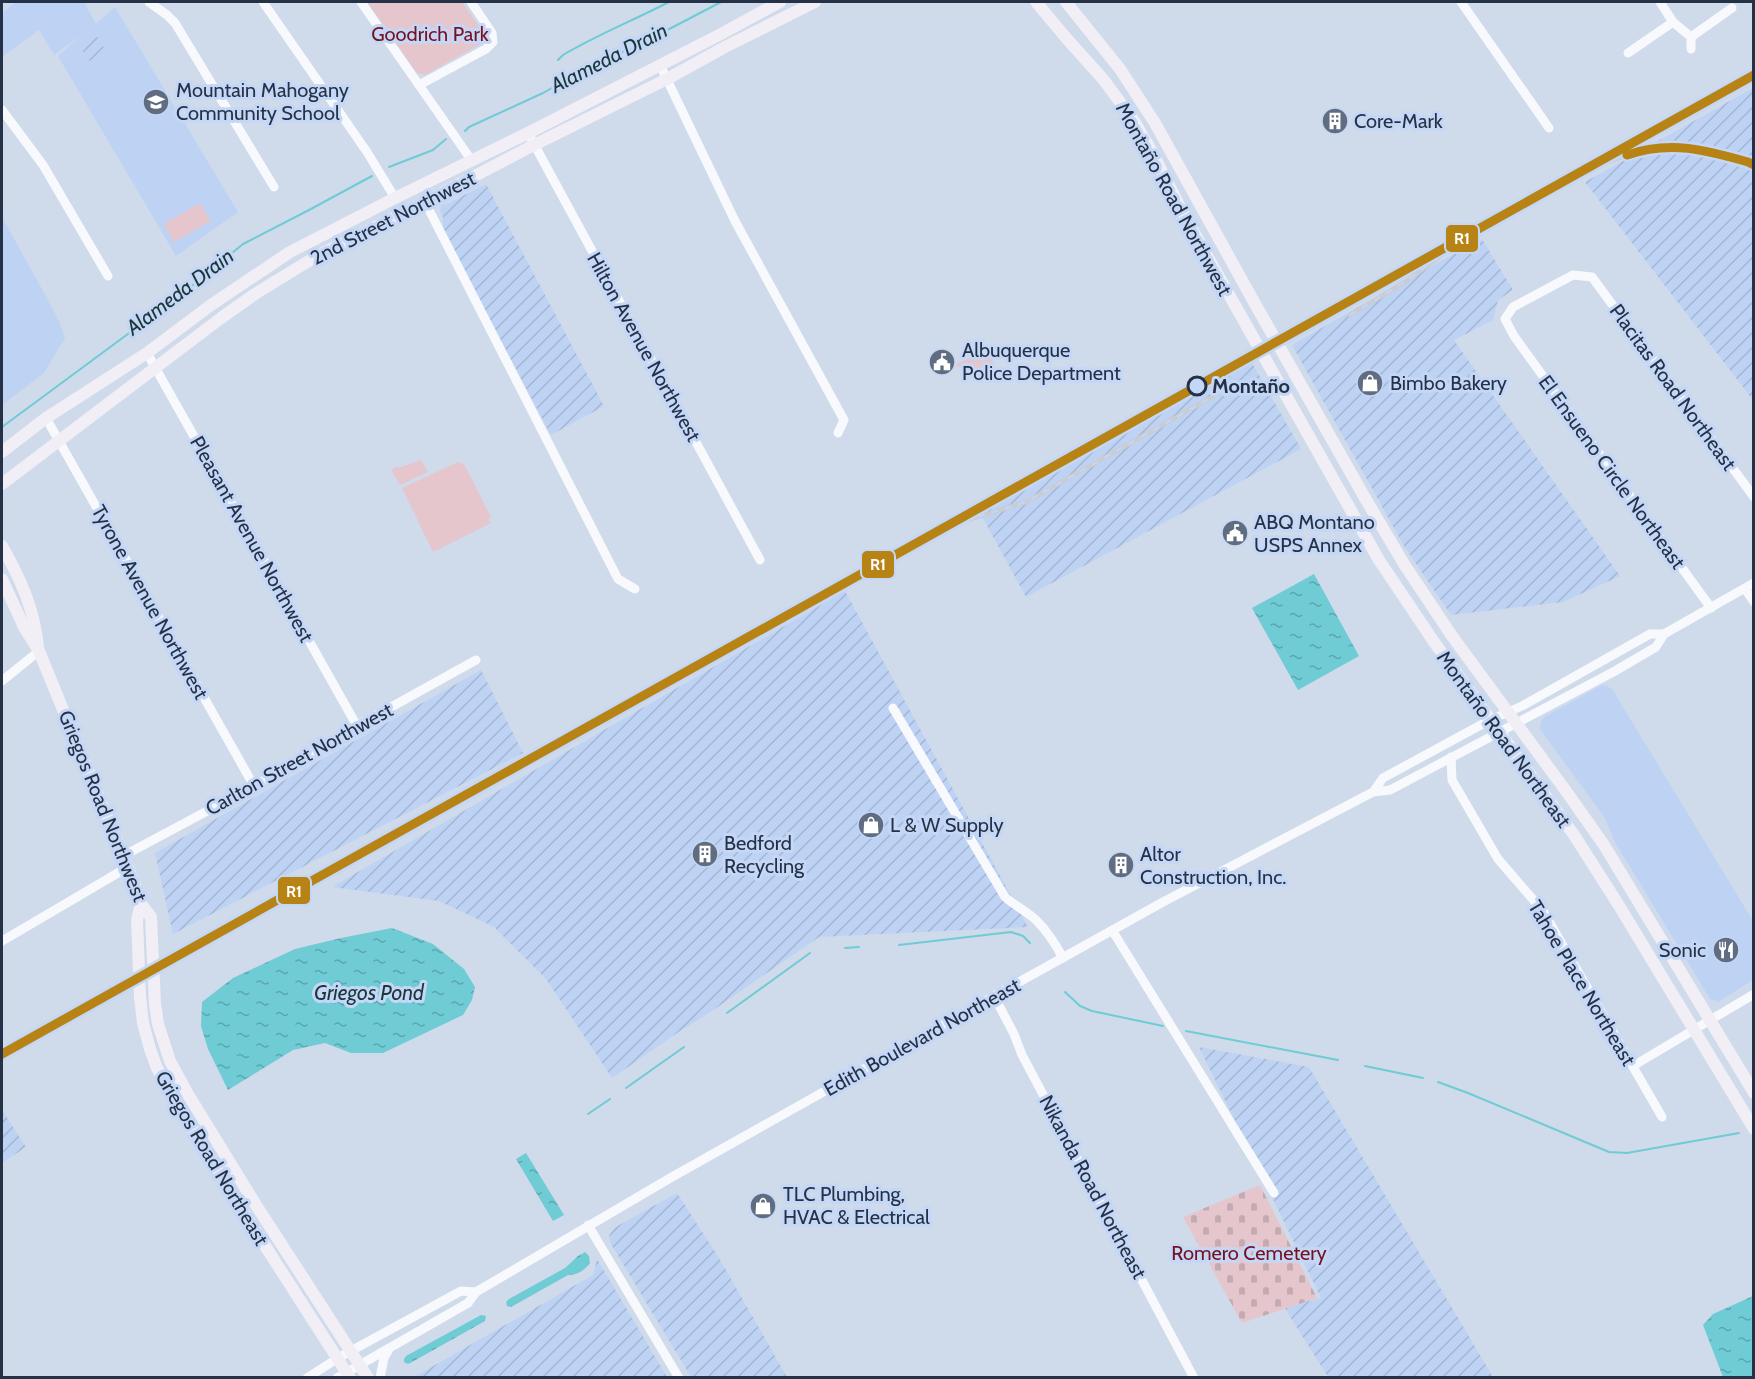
<svg xmlns="http://www.w3.org/2000/svg" width="1755" height="1379" font-family="Cabin,sans-serif">
<style>
.built{fill:#bed3f4}
.industrial{fill:url(#industrial-furrows)}
.green{fill:#e5c6cd}
.cemetery{fill:url(#cemetery-stones)}
.water{fill:url(#water-ripples)}
.lines{fill:none;stroke-linecap:round;stroke-linejoin:round}
.stream{stroke:#6fcbd4;stroke-width:2}
.minor{stroke:#f8f9fc;stroke-width:9}
.major{stroke:#f1eff5;stroke-width:12}
.rail-casing{stroke:#c9ccd2;stroke-width:4.5}
.rail{stroke:#c4d7f6;stroke-width:2;stroke-dasharray:7;stroke-linecap:butt}
.rail-1-casing{stroke:#c4d7f6;stroke-width:14}
.rail-1{stroke:#b88315;stroke-width:9}
.stop-dot{fill:#c4d7f6;stroke:#253146;stroke-width:3}
.labels{text-anchor:middle;stroke-width:6;stroke-linejoin:round;paint-order:stroke}
.park-label{font-size:20px;fill:#761220;stroke:#c4d7f6}
.poi-label{font-size:20px;fill:#253146;stroke:#c4d7f6;text-anchor:start}
.street-label{font-size:20px;fill:#253146;stroke:#c4d7f6}
.stop-label{font-size:20px;font-weight:bold;fill:#253146;stroke:#c4d7f6;text-anchor:start}
.water-label{font-size:21px;font-style:italic;fill:#1c3738;stroke:#c4d7f6}
.line-badge{stroke:#c4d7f6;stroke-width:2}
.badge-label{font-size:16px;text-anchor:middle;font-weight:bold;fill:#fff}
</style>
<defs>
<pattern id="industrial-furrows" width="10" height="10" patternUnits="userSpaceOnUse" patternTransform="scale(1.5)"><rect width="10" height="10" fill="#bed3f4"/><path d="M-1 1l2-2M0 10L10 0M9 11l2-2" fill="none" stroke="#a3b6d3"/></pattern>
<pattern id="cemetery-stones" width="16" height="16" patternUnits="userSpaceOnUse" patternTransform="scale(1.5)"><rect width="16" height="16" fill="#e5c6cd"/><path d="M2 7V4a2 2 0 0 1 4 0v3zM10 15v-3a2 2 0 0 1 4 0v3z" fill="#c4abb1"/></pattern>
<pattern id="water-ripples" width="26" height="14" patternUnits="userSpaceOnUse" patternTransform="scale(1.5)"><rect width="26" height="14" fill="#6fcbd4"/><path d="M2 4q2-2 4 0t4 0M15 11q2-2 4 0t4 0" fill="none" stroke="#5ba5ae"/></pattern>
</defs>
<rect width="100%" height="100%" fill="#cfdaeb"/>
<g class="built">
<path d="M16,2H84L96,24L115,7L238,212L176,256L58,56L83,34L54,55L39,30L2,57V13Z"/>
<path d="M2,217L48,300L60,323L65,338L44,373L2,405Z"/>
<path d="M1602,685L1607,686L1612,689L1753,921V980L1718,1002L1710,999L1615,842L1605,818L1540,729L1541,722L1544,717Z"/>
</g>
<g class="industrial">
<path d="M93,30L107,53L91,63L78,44Z"/>
<path d="M1753,88V400L1585,182Z"/>
<path d="M486,184L604,406L551,435L443,232V217L440,211L441,205L447,204Z"/>
<path d="M1482,239L1513,290L1498,300L1493,320L1454,340L1620,576L1563,602L1451,615L1404,546L1292,345L1407,279Z"/>
<path d="M1252,363L1301,449L1026,597L979,511Z"/>
<path d="M845,591L1028,927L819,937L706,1015L680,1031L612,1078L546,979L494,927L439,901L332,887Z"/>
<path d="M481,670L523,753L173,934L155,853Z"/>
<path d="M1199,1047L1309,1067L1493,1377H1328L1284,1307L1321,1298Z"/>
<path d="M2,1110L26,1147L2,1163Z"/>
<path d="M677,1193L719,1258L787,1377H691L611,1244L609,1236L614,1228Z"/>
<path d="M597,1259L667,1377H414L593,1275Z"/>
</g>
<g class="green">
<path d="M367,2H462L486,36L484,42L425,75L417,73Z"/>
<path d="M200,203L211,221L174,242L164,224Z"/>
<path d="M985,349L994,364L979,374L955,365Z"/>
<path d="M421,460L428,472L400,485L391,470L397,466L398,468Z"/>
<path d="M458,462L464,464L491,517L488,519L490,523L493,522L433,552L402,488Z"/>
</g>
<path class="cemetery" d="M1260,1185L1317,1298L1242,1323L1183,1217Z"/>
<g class="water">
<path d="M1314,574L1359,656L1298,690L1252,608Z"/>
<path d="M392,928L433,944L464,969L475,987L472,1000L463,1015L383,1053H351L325,1043L293,1050L228,1090L208,1049L201,1026L202,1002L233,978L295,949L341,938Z"/>
<path d="M526,1153L564,1215L553,1221L516,1159Z"/>
<path d="M585,1252L589,1256L590,1263C584,1271 577,1275 568,1275L511,1307L507,1306L506,1302L509,1299L565,1268L578,1256Z"/>
<path d="M1753,1296V1377H1723L1703,1325L1713,1314Z"/>
<path d="M481,1315L486,1316L485,1321L412,1362L408,1364L404,1362V1359L406,1356Z"/>
</g>
<g class="lines">
<g class="stream">
<path d="M558,60L563,55C597,35 634,20 669,2"/>
<path d="M465,131L469,127L543,93L607,57L631,49L721,2"/>
<path d="M389,167L433,150L446,139"/>
<path d="M2,427L182,294L243,244L309,210L372,176"/>
<path d="M899,945L1011,932L1023,936L1030,943"/>
<path d="M845,948L859,947"/>
<path d="M1065,992L1080,1006L1092,1011L1163,1026"/>
<path d="M727,1013L810,953"/>
<path d="M1186,1031L1338,1060"/>
<path d="M1365,1066L1423,1078"/>
<path d="M1438,1082L1468,1093L1609,1152L1627,1153L1739,1133"/>
<path d="M626,1088L684,1047"/>
<path d="M588,1114L610,1099"/>
</g>
<g class="minor">
<path d="M149,2L167,15L175,23L274,187"/>
<path d="M263,2L367,152L395,198"/>
<path d="M361,2L472,161"/>
<path d="M1461,2L1549,128"/>
<path d="M1660,2L1673,22L1691,37"/>
<path d="M1691,49V37L1732,8"/>
<path d="M1628,53L1673,22"/>
<path d="M660,65L735,221L844,420L838,433"/>
<path d="M419,85L486,49L493,42L492,33L471,2"/>
<path d="M2,110L43,165L108,276"/>
<path d="M528,133L760,560"/>
<path d="M425,202L618,579L635,589"/>
<path d="M147,353L357,726"/>
<path d="M46,418L254,786"/>
<path d="M1745,589L1754,602"/>
<path d="M1711,608L1514,336L1505,319L1513,307L1573,275L1592,277L1754,497"/>
<path d="M2,681L39,651"/>
<path d="M893,708L1005,897C1015,906 1028,912 1037,921C1048,932 1056,945 1063,958"/>
<path d="M1451,757L1452,780L1498,859L1543,911L1662,1117"/>
<path d="M1373,792L1383,778L1490,720L1522,706L1650,634H1664L1754,583"/>
<path d="M123,856L254,786L357,726L476,660"/>
<path d="M1112,930L1274,1193"/>
<path d="M2,941L128,867"/>
<path d="M994,996L1014,1034L1022,1055L1194,1378"/>
<path d="M1633,1066L1754,994"/>
<path d="M588,1225L679,1378"/>
<path d="M307,1378L338,1358L461,1291L476,1292"/>
<path d="M337,1378L468,1303L476,1292L672,1177L994,996L1163,902L1373,792L1390,790L1615,671L1656,647L1664,634"/>
<path d="M380,1378L384,1358L389,1349"/>
</g>
<g class="major">
<path d="M1036,2L1067,39L1103,79L1134,121L1152,152L1184,215L1379,560L1434,642L1574,835L1618,904L1754,1129"/>
<path d="M1066,2L1120,69L1155,123L1254,302L1365,498L1404,564L1452,636L1566,791L1604,845L1754,1093"/>
<path d="M2,452L46,418L147,353L211,305L290,252L395,198L528,133L719,35L780,2"/>
<path d="M2,484L221,318L255,294L317,256L425,202L534,145L667,79L725,47L815,2"/>
<path d="M2,546C21,580 34,608 38,647"/>
<path d="M2,579L24,627L39,651L134,883L141,904L151,917L155,1004L158,1024L170,1061L189,1096L256,1205L368,1378"/>
<path d="M141,904L137,920L140,997L143,1023L150,1049L157,1068L178,1105L244,1213L350,1378"/>
</g>
<defs>
<g id="rail">
<path d="M1575,174L1644,149L1668,147L1709,150L1748,162L1754,165"/>
<path d="M1350,315L1405,282L1484,225"/>
<path d="M926,537L955,524L1026,502L1228,388"/>
</g>
</defs>
<use href="#rail" class="rail-casing"/>
<use href="#rail" class="rail"/>
<defs>
<g id="rail-1">
<path d="M1627,155C1670,140 1706,150 1748,162L1754,165"/>
<path d="M2,1054L1754,75"/>
</g>
</defs>
<use href="#rail-1" class="rail-1-casing"/>
<use href="#rail-1" class="rail-1"/>
</g>
<defs>
<symbol id="school-disc" viewBox="-11 -11 22 22"><circle r="9.5" fill="#606c80" stroke="#c4d7f6"/><path d="M0-5L7-2L0 1L-7-2ZM-4 1L0 2.5L4 1V4Q0 6-4 4Z" fill="#fff"/></symbol>
<symbol id="building-disc" viewBox="-11 -11 22 22"><circle r="9.5" fill="#606c80" stroke="#c4d7f6"/><path d="M-4-6H4V6H1V3H-1V6H-4ZM-2.5-4.3h1.7v1.8h-1.7ZM.8-4.3h1.7v1.8H.8ZM-2.5-1h1.7V.8h-1.7ZM.8-1h1.7V.8H.8Z" fill="#fff"/></symbol>
<symbol id="civic-disc" viewBox="-11 -11 22 22"><circle r="9.5" fill="#606c80" stroke="#c4d7f6"/><path d="M-.6-6.5H3V-4.5H.6V-3L4-1V1h2V6H-6V1h2V-1L-.6-3ZM-1.2 2.5V6h2.4V2.5Z" fill="#fff"/></symbol>
<symbol id="shop-disc" viewBox="-11 -11 22 22"><circle r="9.5" fill="#606c80" stroke="#c4d7f6"/><path d="M-5-2.5h2.3a2.7 3.5 0 0 1 5.4 0H5L5.5 6h-11ZM-1.5-2.5h3a1.5 2.3 0 0 0-3 0Z" fill="#fff"/></symbol>
<symbol id="restaurant-disc" viewBox="-11 -11 22 22"><circle r="9.5" fill="#606c80" stroke="#c4d7f6"/><path d="M-5-6h1v4h1v-4h1v4h1v-4h1v5L-1.5 .5V6h-2V.5L-5-1ZM5-6V6H3V1.5H1.5Q1.5-4 5-6Z" fill="#fff"/></symbol>
</defs>
<g fill-rule="evenodd">
<use href="#school-disc" x="141" y="87" width="30" height="30"/>
<use href="#building-disc" x="1320" y="106" width="30" height="30"/>
<use href="#civic-disc" x="927" y="347" width="30" height="30"/>
<use href="#shop-disc" x="1355" y="368" width="30" height="30"/>
<use href="#civic-disc" x="1220" y="518" width="30" height="30"/>
<use href="#shop-disc" x="856" y="810" width="30" height="30"/>
<use href="#building-disc" x="690" y="839" width="30" height="30"/>
<use href="#building-disc" x="1106" y="850" width="30" height="30"/>
<use href="#restaurant-disc" x="1711" y="935" width="30" height="30"/>
<use href="#shop-disc" x="748" y="1191" width="30" height="30"/>
</g>
<circle class="stop-dot" cx="1197" cy="386" r="9"/>
<g class="labels">
<g class="park-label">
<text x="430" y="41">Goodrich Park</text>
<text x="1249" y="1260">Romero Cemetery</text>
</g>
<g class="poi-label">
<text x="176" y="97">Mountain Mahogany<tspan x="176" dy="23">Community School</tspan></text>
<text x="1354" y="128">Core-Mark</text>
<text x="962" y="357">Albuquerque<tspan x="962" dy="23">Police Department</tspan></text>
<text x="1390" y="390">Bimbo Bakery</text>
<text x="1254" y="529">ABQ Montano<tspan x="1254" dy="23">USPS Annex</tspan></text>
<text x="890" y="832">L &amp; W Supply</text>
<text x="724" y="850">Bedford<tspan x="724" dy="23">Recycling</tspan></text>
<text x="1140" y="861">Altor<tspan x="1140" dy="23">Construction, Inc.</tspan></text>
<text x="1706" y="957" text-anchor="end">Sonic</text>
<text x="783" y="1201">TLC Plumbing,<tspan x="783" dy="23">HVAC &amp; Electrical</tspan></text>
</g>
<g class="street-label">
<text transform="translate(1174 199) rotate(61)" y="7">Montaño Road Northwest</text>
<text transform="translate(393 218) rotate(-27)" y="7">2nd Street Northwest</text>
<text transform="translate(644 347) rotate(61)" y="7">Hilton Avenue Northwest</text>
<text transform="translate(1673 387) rotate(54)" y="7">Placitas Road Northeast</text>
<text transform="translate(1612 472) rotate(54)" y="7">El Ensueno Circle Northeast</text>
<text transform="translate(252 539) rotate(61)" y="7">Pleasant Avenue Northwest</text>
<text transform="translate(150 602) rotate(61)" y="7">Tyrone Avenue Northwest</text>
<text transform="translate(1504 739) rotate(54)" y="7">Montaño Road Northeast</text>
<text transform="translate(299 759) rotate(-29)" y="7">Carlton Street Northwest</text>
<text transform="translate(103 806) rotate(68)" y="7">Griegos Road Northwest</text>
<text transform="translate(1582 983) rotate(59)" y="7">Tahoe Place Northeast</text>
<text transform="translate(922 1037) rotate(-29)" y="7">Edith Boulevard Northeast</text>
<text transform="translate(212 1158) rotate(59)" y="7">Griegos Road Northeast</text>
<text transform="translate(1093 1187) rotate(62)" y="7">Nikanda Road Northeast</text>
</g>
<g class="stop-label">
<text x="1212" y="393">Montaño</text>
</g>
<g class="water-label">
<text transform="translate(609 58) rotate(-27)" y="7">Alameda Drain</text>
<text transform="translate(180 292) rotate(-37)" y="7">Alameda Drain</text>
<text x="369" y="1000">Griegos Pond</text>
</g>
</g>
<g class="line-badge">
<rect x="1445" y="224" width="34" height="29" rx="6" fill="#b88315"/>
<rect x="861" y="550" width="34" height="29" rx="6" fill="#b88315"/>
<rect x="277" y="876" width="34" height="29" rx="6" fill="#b88315"/>
</g>
<g class="badge-label">
<text x="1462" y="244">R1</text>
<text x="878" y="570">R1</text>
<text x="294" y="897">R1</text>
</g>
<rect width="1755" height="1379" fill="none" stroke="#253146" stroke-width="6"/>
</svg>
